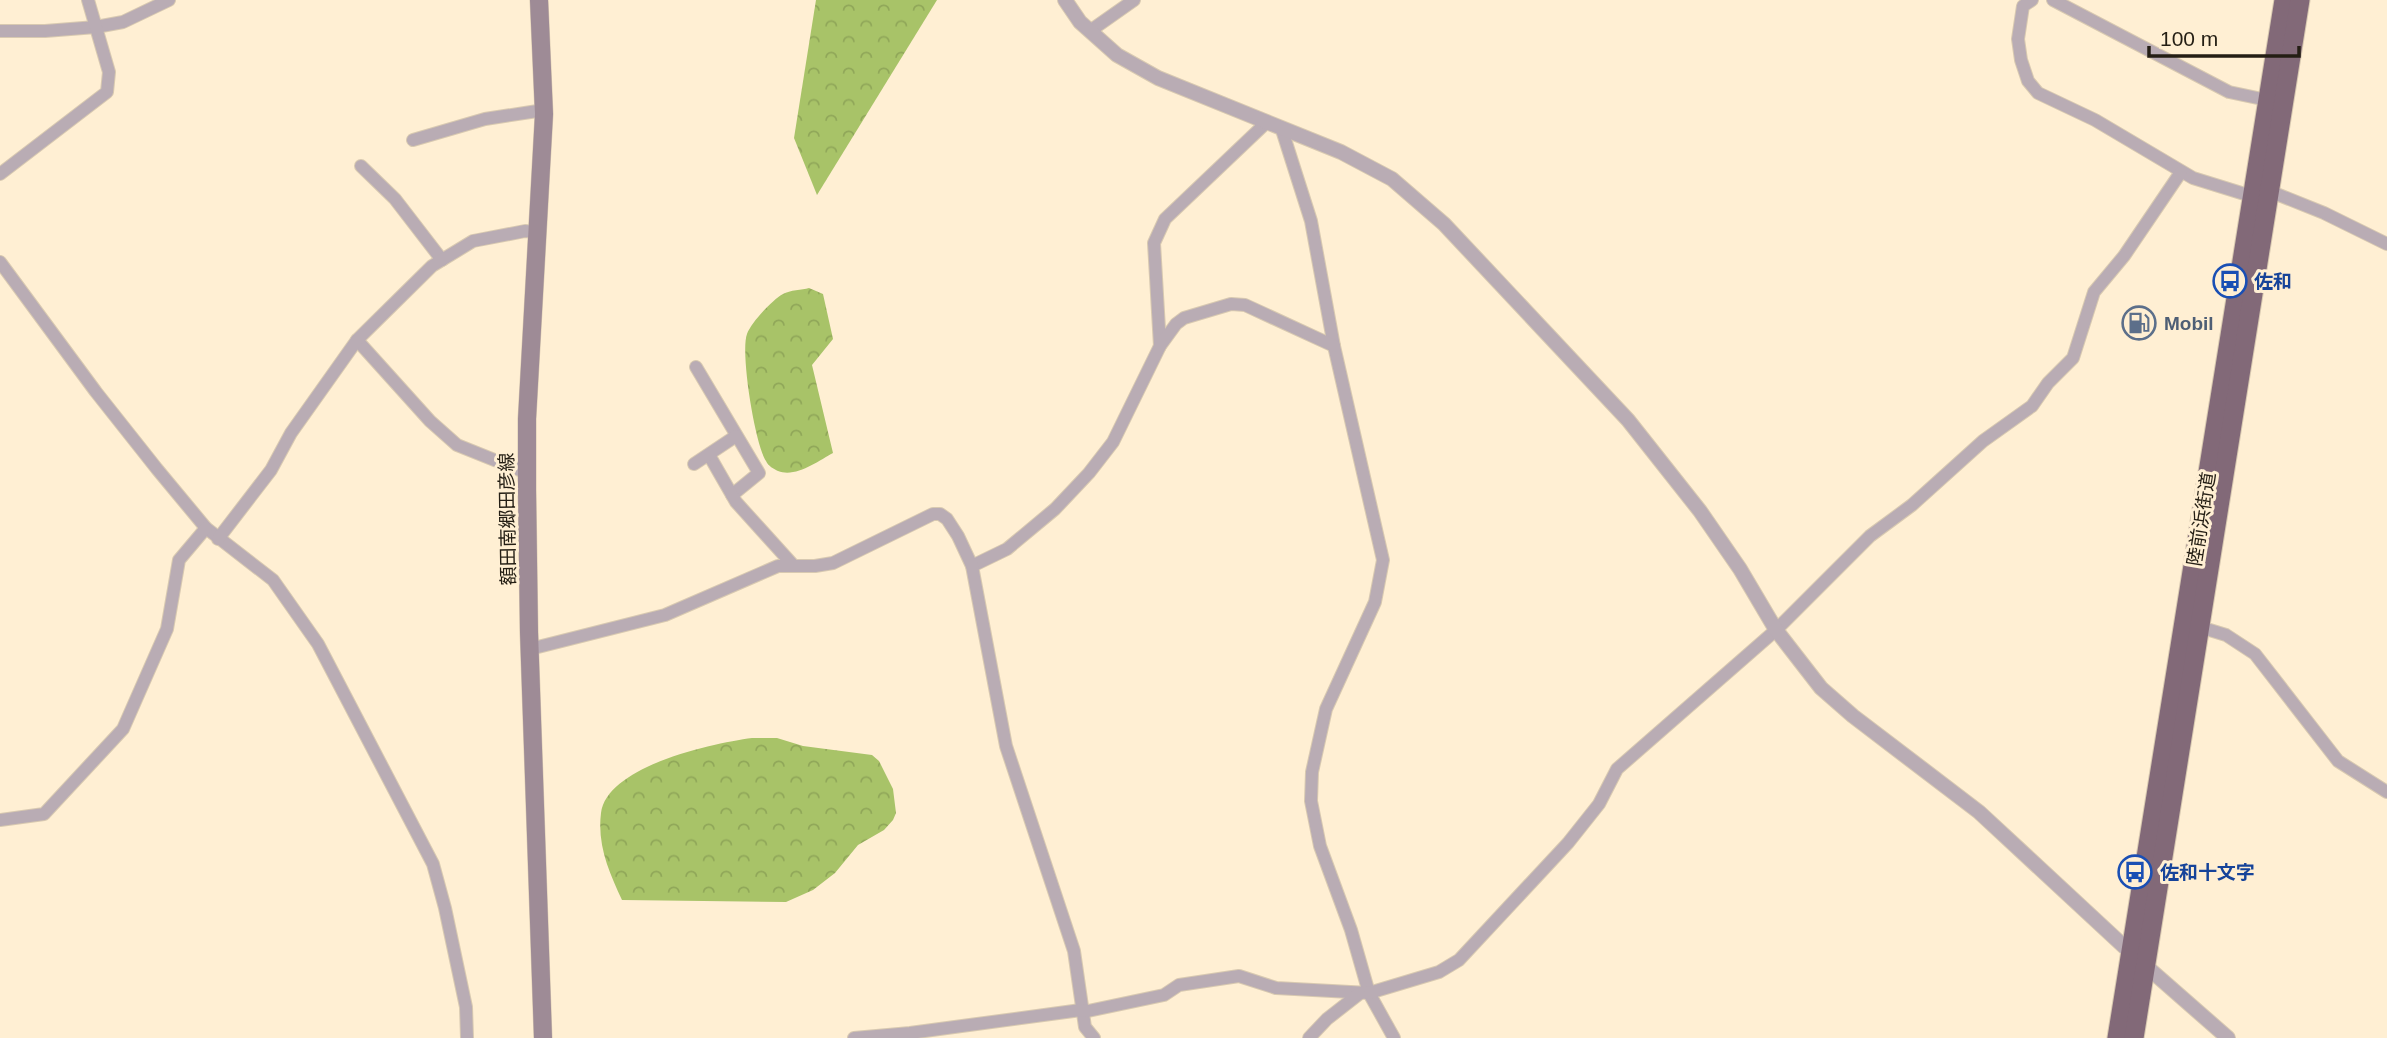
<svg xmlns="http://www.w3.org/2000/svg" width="2387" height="1038" font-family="Arial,'Noto Sans JP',sans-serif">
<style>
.forest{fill:url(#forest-crowns)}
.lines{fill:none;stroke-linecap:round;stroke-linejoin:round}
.minor-casing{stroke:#d8c9b1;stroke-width:14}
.tertiary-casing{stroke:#d8c9b1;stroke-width:16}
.secondary-casing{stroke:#d8c9b1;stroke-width:19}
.trunk-casing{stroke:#d8c9b1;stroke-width:21}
.minor{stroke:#b9acb4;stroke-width:12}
.tertiary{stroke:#b9acb4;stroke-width:14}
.secondary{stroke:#9e8b96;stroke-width:18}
.trunk{stroke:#826978;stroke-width:19}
.labels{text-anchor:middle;stroke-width:6;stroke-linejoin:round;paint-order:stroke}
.transit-label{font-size:19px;font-weight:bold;fill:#164399;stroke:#ffefd3;text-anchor:start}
.service-label{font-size:19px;font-weight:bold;fill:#4e5e75;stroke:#ffefd3;text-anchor:start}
.street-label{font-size:19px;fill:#241e14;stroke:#ffefd3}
</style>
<defs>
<pattern id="forest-crowns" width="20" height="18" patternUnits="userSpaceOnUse" patternTransform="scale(1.75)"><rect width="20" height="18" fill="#a8c368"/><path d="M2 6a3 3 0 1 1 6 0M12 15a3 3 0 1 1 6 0" fill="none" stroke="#90a759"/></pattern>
</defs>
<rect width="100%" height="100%" fill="#ffefd3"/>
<g class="forest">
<path d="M816,0H937L817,195L794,138Z"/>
<path d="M809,288L823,294L833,339L812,365L833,453C818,461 796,478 778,471C774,469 768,466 766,461C755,445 740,352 747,334C751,323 772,300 783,294C790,290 802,290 809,288Z"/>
<path d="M752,738H777L803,746L872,755L879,761L893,789L896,813L893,820L884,830L858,845L835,873L813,890L786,902L622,900C609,872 597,845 601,813C607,766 713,743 752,738Z"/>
</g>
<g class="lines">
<defs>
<g id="minor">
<path d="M2032,0L2023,6L2018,39L2021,60L2028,81L2038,93L2095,120L2193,178L2251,196L2269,191L2324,213L2387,244"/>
<path d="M2053,0L2229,92L2267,100"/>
<path d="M0,31H45L96,27L123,22L169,0"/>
<path d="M1090,31L1134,0"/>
<path d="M1282,130L1311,221L1334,346L1383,560L1375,602L1326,709L1312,772L1311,801L1320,846L1351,930L1369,993L1394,1038"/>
<path d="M413,140L485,119L544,110"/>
<path d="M361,166L395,199L442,260"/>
<path d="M0,174L107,92L109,72L88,0"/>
<path d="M0,262L96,392L157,469L206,528L273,580L318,644L433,864L445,908L466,1007L467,1038"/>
<path d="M357,340L430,421L457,445L527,473"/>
<path d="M1160,346L1154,243L1165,219L1267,122"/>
<path d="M696,367L759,473L732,495"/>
<path d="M709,455L736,502L793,565"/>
<path d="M694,464L736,436"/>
<path d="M218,539L271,470L291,433L357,340L432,266L473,241L525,231L536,232"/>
<path d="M972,566L1007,549L1055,509L1089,473L1113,442L1160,346L1176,324L1184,318L1231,304L1245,305L1334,346"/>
<path d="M2200,627L2226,635L2255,654L2338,761L2387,792"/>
<path d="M530,649L665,615L778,566H815L833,563L933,514H940L947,519L958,536L972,566L1006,746L1074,951L1085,1027L1094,1038"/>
<path d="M0,820L44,814L123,729L167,629L179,560L206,528"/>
<path d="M854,1038L910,1033L1081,1010L1088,1011L1164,995L1179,985L1239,976L1276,988L1369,993L1439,972L1459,960L1568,843L1599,804L1617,769L1776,630L1870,536L1912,505L1983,441L2032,406L2048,383L2073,358L2094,292L2124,256L2181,172"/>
<path d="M1309,1038L1327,1019L1359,994"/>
</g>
<path id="tertiary" d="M1065,0L1080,22L1117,55L1158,78L1341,152L1392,179L1444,224L1628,420L1700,511L1740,569L1776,630L1821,688L1853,716L1979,812L2131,953L2228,1038"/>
<path id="secondary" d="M539,0L544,114L527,419V490L529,632L543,1038"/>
<g id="trunk">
<path d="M2117,1038L2284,0"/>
<path d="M2134,1038L2300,0"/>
</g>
</defs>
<use href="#minor" class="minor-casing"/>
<use href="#tertiary" class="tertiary-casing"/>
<use href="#secondary" class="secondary-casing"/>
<use href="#trunk" class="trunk-casing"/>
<use href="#minor" class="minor"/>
<use href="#tertiary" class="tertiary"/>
<use href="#secondary" class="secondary"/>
<use href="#trunk" class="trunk"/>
</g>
<defs>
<symbol id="bus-ring" viewBox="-11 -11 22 22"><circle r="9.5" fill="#ffefd3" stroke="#1a4fb4" stroke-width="1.5"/><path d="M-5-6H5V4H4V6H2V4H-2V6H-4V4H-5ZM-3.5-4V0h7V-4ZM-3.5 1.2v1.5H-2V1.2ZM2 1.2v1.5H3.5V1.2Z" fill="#1a4fb4"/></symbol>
<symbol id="fuel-ring" viewBox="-11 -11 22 22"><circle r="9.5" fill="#ffefd3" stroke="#5c6f8a" stroke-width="1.5"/><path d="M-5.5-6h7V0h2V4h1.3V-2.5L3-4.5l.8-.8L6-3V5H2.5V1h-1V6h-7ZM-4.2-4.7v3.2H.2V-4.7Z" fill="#5c6f8a"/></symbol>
</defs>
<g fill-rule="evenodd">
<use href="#bus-ring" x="2211" y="262" width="38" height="38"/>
<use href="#fuel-ring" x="2120" y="304" width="38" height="38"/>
<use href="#bus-ring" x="2116" y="853" width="38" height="38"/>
</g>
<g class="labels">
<g class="transit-label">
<text x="2254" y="288">佐和</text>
<text x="2160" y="879">佐和十文字</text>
</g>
<g class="service-label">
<text x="2164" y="330">Mobil</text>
</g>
<g class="street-label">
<text transform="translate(507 519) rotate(-91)" y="7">額田南郷田彦線</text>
<text transform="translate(2201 519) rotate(-81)" y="7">陸前浜街道</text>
</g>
</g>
<path d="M2149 46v10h150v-10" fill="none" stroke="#241e14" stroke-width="3.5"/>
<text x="2160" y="46" font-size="21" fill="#241e14" stroke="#ffefd3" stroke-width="5" paint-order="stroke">100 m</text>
</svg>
